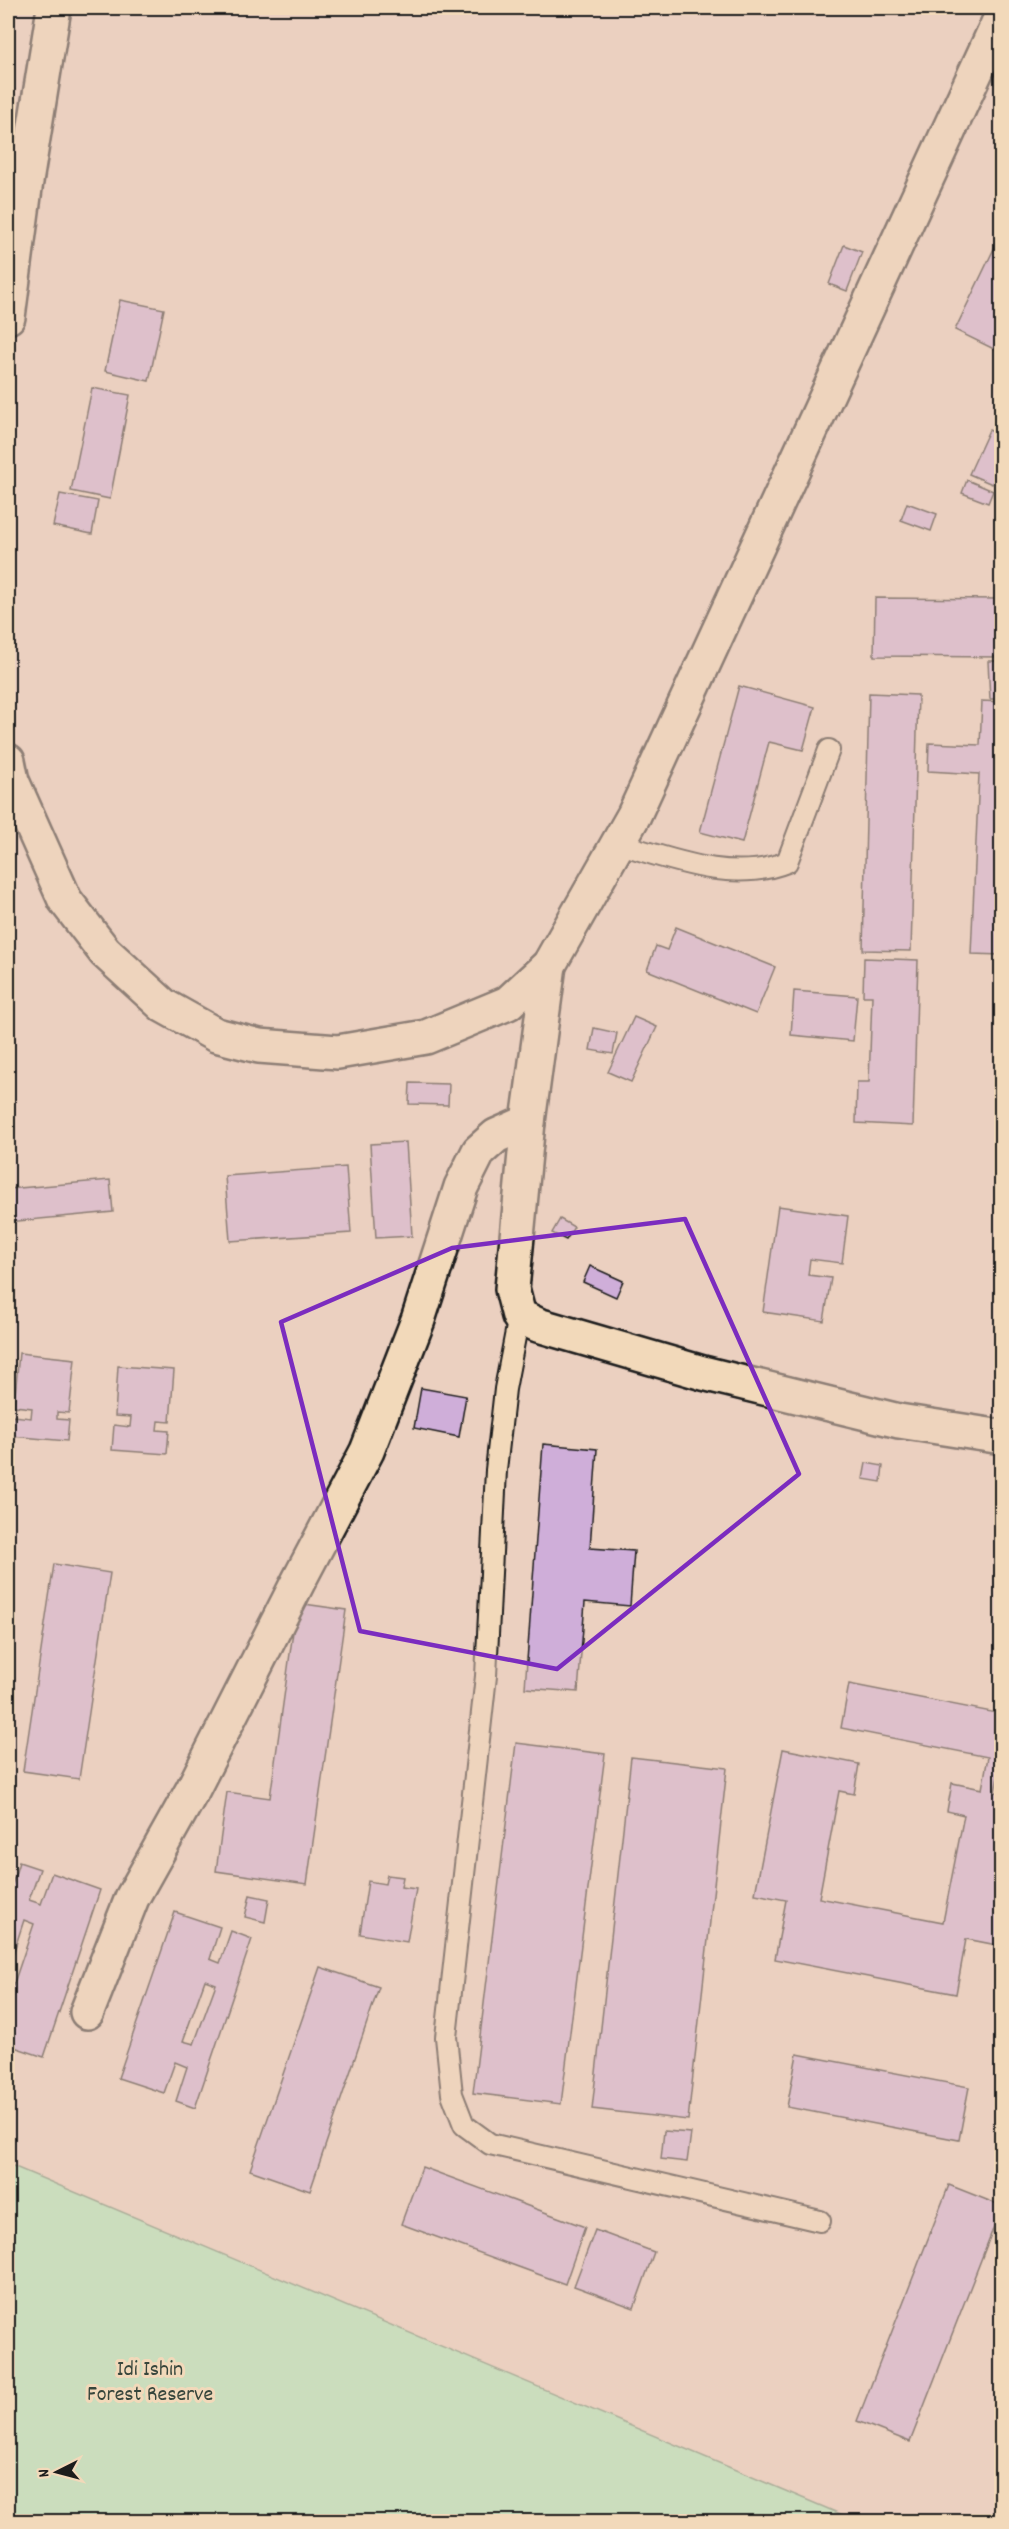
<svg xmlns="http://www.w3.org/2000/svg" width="1009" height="2529" font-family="Dekko,sans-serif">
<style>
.green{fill:#a5edbb;stroke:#60846c;stroke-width:1.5}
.building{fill:#cfaed9;stroke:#1c1c1c;stroke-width:1.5;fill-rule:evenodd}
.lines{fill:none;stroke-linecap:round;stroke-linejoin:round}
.lane-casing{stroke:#1c1c1c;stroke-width:24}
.street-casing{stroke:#1c1c1c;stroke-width:38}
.lane{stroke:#f2d9ba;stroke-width:20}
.street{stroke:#f2d9ba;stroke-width:33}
.marked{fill:none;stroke:#7b2cbf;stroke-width:4.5;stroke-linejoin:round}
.labels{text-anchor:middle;stroke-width:6;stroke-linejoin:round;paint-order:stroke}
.park-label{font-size:22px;fill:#37463c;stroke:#f2d9ba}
</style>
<rect width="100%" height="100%" fill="#ebd0c0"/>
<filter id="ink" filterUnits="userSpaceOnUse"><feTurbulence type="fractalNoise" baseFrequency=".0167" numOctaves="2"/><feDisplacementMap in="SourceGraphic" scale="12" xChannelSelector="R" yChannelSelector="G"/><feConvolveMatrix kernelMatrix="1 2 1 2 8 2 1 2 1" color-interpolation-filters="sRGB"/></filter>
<g filter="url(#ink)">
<path class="green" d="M8,2164L857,2521H8Z"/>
<g class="building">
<path d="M1002,232V353L955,330Z"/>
<path d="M844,245L862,252L847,291L829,284Z"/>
<path d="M120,300L164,309L149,381L105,371Z"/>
<path d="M92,388L130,395L110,499L71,491Z"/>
<path d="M989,430L1002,436V463L992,484L969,474Z"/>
<path d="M1002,474V499L994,496Z"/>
<path d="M967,480L993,491L988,503L962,493Z"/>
<path d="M60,494L98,501L92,534L53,526Z"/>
<path d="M907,503L937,514L931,531L901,520Z"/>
<path d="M875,598L1002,599V657L874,656Z"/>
<path d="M988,661H1002V699H990Z"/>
<path d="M739,686L815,707L803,750L769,742L742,843L700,832Z"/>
<path d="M869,693L918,695L911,951L863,950Z"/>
<path d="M982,701L1002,702V955L971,954L979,774L928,771L929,743L980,745Z"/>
<path d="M676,927L775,967L756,1014L647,970L656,946L667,950Z"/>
<path d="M864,958L918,960L913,1126L856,1123L857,1082H869L872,996H863Z"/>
<path d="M794,991L857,996L853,1041L791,1035Z"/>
<path d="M634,1017L657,1027L631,1082L608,1072Z"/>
<path d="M594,1028L617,1033L613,1054L590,1050Z"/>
<path d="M410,1083L449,1084L448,1105L409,1104Z"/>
<path d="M406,1142L412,1236L376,1238L370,1144Z"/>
<path d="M346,1167L351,1233L230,1241L225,1176Z"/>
<path d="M110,1180L113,1212L8,1222V1189Z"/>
<path d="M778,1206L848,1216L842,1263L810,1259L808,1275L831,1278L824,1321L763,1312Z"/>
<path d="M560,1219L574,1227L566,1240L552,1233Z"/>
<path d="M590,1266L623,1281L616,1297L583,1282Z"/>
<path d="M19,1353L75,1359L69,1413L57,1412V1419L69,1420L67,1441L11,1436L13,1416L31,1418L32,1408L14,1406Z"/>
<path d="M118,1366L174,1370L170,1422L158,1421L157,1430L169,1431L167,1454L112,1450L114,1425L130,1427L131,1417L115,1416Z"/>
<path d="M421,1388L466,1396L459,1437L414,1428Z"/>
<path d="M543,1444L597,1449L590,1548L634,1551L630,1606L585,1602L578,1692L525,1688Z"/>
<path d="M866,1463L883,1466L881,1482L863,1479Z"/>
<path d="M54,1564L110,1573L79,1779L23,1771Z"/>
<path d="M297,1603L346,1610L307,1884L216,1871L227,1792L270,1798Z"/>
<path d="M849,1684L1002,1714V1755L995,1792L1002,1793V1946L966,1939L956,1994L775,1959L786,1900L755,1894L783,1749L859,1764L854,1794L839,1791L819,1898L943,1922L964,1815L947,1811L952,1783L982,1789L988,1757L841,1728Z"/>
<path d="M516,1743L605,1754L561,2104L473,2093Z"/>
<path d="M631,1757L727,1768L688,2120L592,2109Z"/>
<path d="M19,1862L40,1869L29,1900L41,1904L52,1873L100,1890L44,2057L8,2045V1984L13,1986L34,1924L24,1920L8,1969V1898Z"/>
<path d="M387,1875L403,1877L401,1887L416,1889L407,1942L360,1934L368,1881L385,1884Z"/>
<path d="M250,1895L269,1899L265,1922L245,1917Z"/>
<path d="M175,1912L220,1927L210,1959L220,1963L231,1931L252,1939L195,2108L176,2101L187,2067L175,2062L164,2093L118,2078ZM205,1980L216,1984L194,2044L183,2041Z"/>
<path d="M320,1967L379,1987L310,2191L250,2170Z"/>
<path d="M797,2054L969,2087L959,2140L787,2107Z"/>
<path d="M664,2131L691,2133L687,2162L661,2159Z"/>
<path d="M422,2167L585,2227L565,2284L401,2224Z"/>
<path d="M949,2185L1002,2206L910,2442L857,2421Z"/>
<path d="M595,2230L654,2252L634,2308L574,2286Z"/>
<path d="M1002,2449V2477L995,2475Z"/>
</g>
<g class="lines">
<defs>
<g id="lane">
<path d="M617,843C671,859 732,884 787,862L829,750"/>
<path d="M519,1316L505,1389L496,1470L486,1676L446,2037L452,2094L464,2125L490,2144L820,2221"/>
</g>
<g id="street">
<path d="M8,317L25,188L54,8"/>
<path d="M8,761L12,781L65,900L105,952L164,1006L216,1035L259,1046L338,1052L426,1037L508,1003L549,965L634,815L1002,15"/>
<path d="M549,965L528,1122L512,1289L519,1316L538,1325L703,1373L899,1421L1002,1437"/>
<path d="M87,2012L132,1898L193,1789L298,1582L367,1451L418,1320L461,1187L479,1151L496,1136L528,1122"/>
</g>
</defs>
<use href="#lane" class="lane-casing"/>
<use href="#street" class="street-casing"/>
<use href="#lane" class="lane"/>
<use href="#street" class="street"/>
</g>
</g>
<path d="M0 0H1009V2529H0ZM685,1219L799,1474L557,1669L360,1631L281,1322L452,1248Z" fill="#ebd0c0" fill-opacity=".55" fill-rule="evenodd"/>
<path class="marked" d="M685,1219L799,1474L557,1669L360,1631L281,1322L452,1248Z"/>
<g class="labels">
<g class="park-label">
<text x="150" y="2375">Idi Ishin<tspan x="150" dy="25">Forest Reserve</tspan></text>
</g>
</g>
<rect width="1009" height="2529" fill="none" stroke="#f2d9ba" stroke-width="30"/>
<rect x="15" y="15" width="979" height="2499" fill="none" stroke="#1c1c1c" stroke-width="2" filter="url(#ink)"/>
<g transform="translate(57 2472) rotate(264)" stroke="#f2d9ba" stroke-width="4.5" paint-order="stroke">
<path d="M0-4.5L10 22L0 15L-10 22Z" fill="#1c1c1c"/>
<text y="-9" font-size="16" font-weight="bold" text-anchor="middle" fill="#1c1c1c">N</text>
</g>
</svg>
